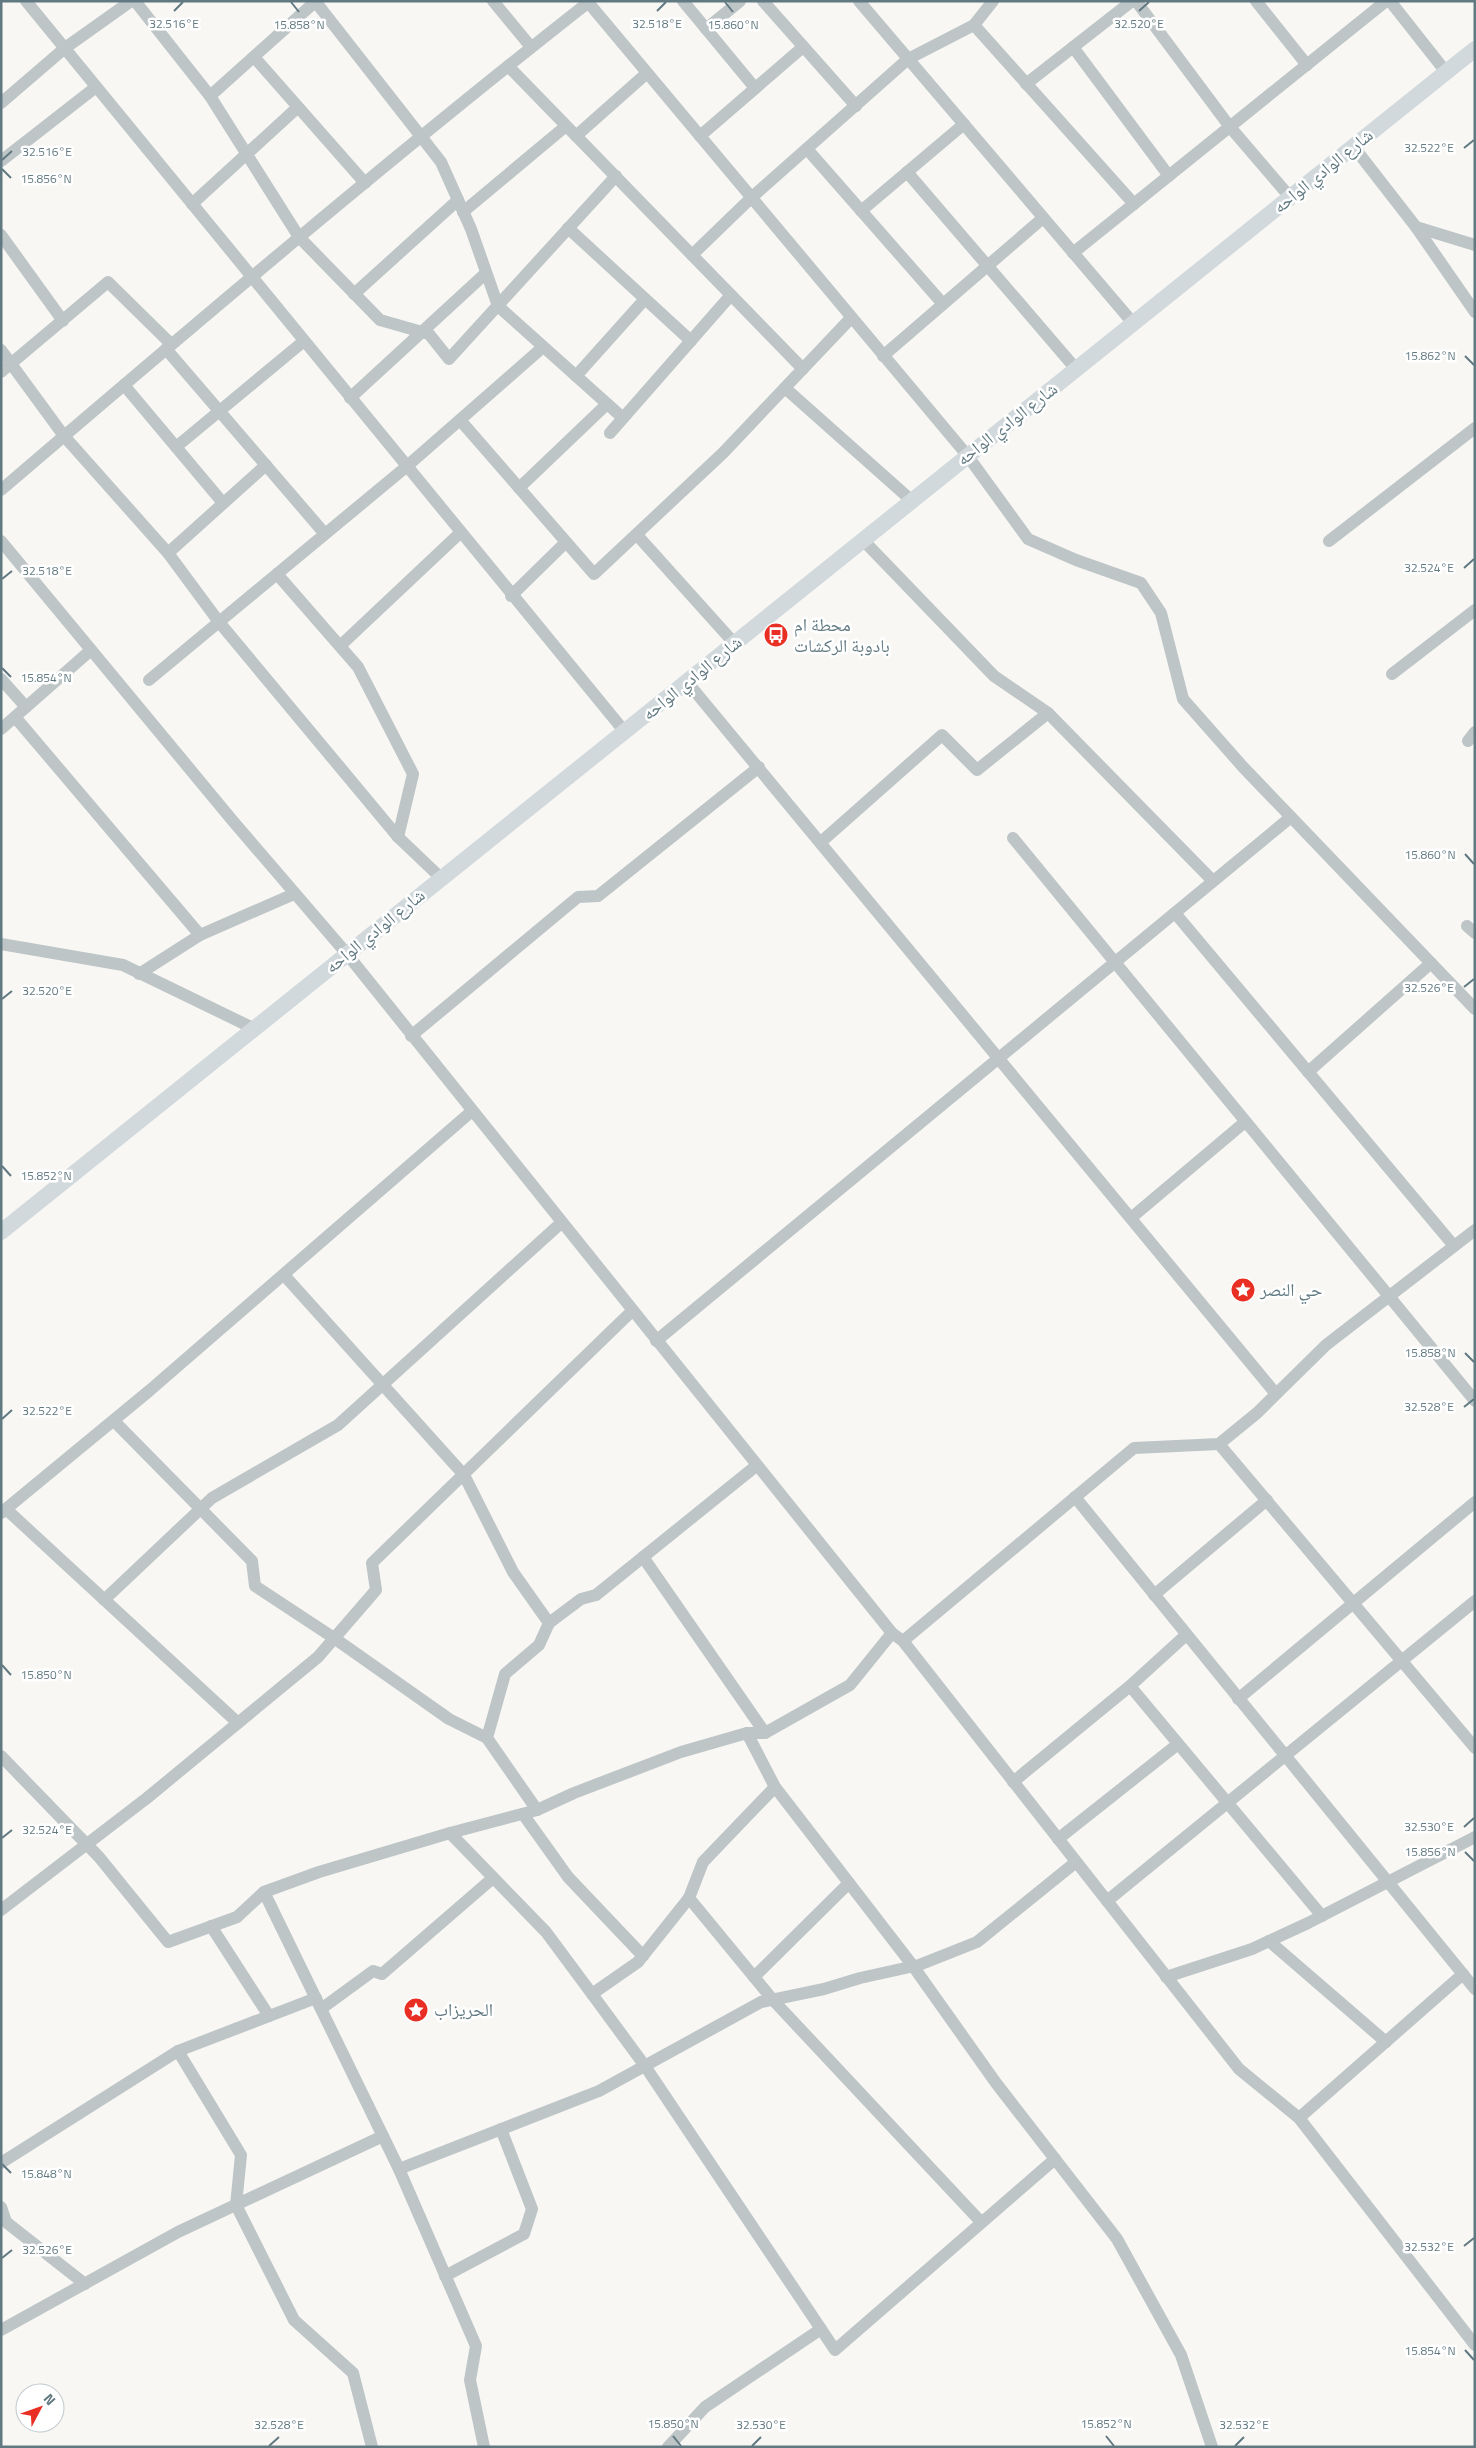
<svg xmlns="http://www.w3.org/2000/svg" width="1476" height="2448" font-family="'Titillium Web','Noto Naskh Arabic',sans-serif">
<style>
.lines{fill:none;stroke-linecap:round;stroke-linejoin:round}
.minor{stroke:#bec5c7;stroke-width:12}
.major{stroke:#d2d9dc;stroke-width:16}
.ticks{fill:none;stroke:#617981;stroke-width:2}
.labels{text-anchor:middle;stroke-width:5;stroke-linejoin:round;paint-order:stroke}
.street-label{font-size:18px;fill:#617981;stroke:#fff}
.poi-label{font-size:18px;fill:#617981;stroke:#fff;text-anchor:start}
.ticks-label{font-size:12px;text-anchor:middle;fill:#617981;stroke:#fff;stroke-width:5;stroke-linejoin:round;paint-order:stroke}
</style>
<rect width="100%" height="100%" fill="#f8f7f4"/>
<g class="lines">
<g class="minor">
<path d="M26,1L625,732"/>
<path d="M135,1L210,96L299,237L380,320L429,334L449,359L616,176"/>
<path d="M315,1L441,162L471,229L498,306L623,418"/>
<path d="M493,1L531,47"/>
<path d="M587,1L967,455L1028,539L1076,560L1141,583L1161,613L1183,699L1243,767L1475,1009"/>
<path d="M683,1L755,88"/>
<path d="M763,1L856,106"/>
<path d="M859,1L1133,323"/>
<path d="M1136,1L1230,127L1290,197"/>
<path d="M1256,1L1307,65"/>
<path d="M1390,1L1446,72"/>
<path d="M974,25L1134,204"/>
<path d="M706,29L740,1"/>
<path d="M1073,47L1169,176"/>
<path d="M254,57L365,183"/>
<path d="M508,66L803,369"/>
<path d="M1026,84L1132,1"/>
<path d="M210,96L316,1"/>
<path d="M1,103L65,48L131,1"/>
<path d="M576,136L647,73"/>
<path d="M700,136L803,47"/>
<path d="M1353,146L1416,227L1475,245"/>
<path d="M807,149L943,304"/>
<path d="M1,161L96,87"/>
<path d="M907,172L1076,369"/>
<path d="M192,204L298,107"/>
<path d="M861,211L964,124"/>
<path d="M463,212L566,126"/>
<path d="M1416,227L1475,312"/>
<path d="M568,228L691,341"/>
<path d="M1,235L63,321"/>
<path d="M1073,253L1386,1"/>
<path d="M692,255L751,198L908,59L974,25L993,1"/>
<path d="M354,294L458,200"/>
<path d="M166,349L325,534"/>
<path d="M1,350L64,436L168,553L219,622L398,837L441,878"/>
<path d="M883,356L1043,218"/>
<path d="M1,372L108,282L171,344"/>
<path d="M576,376L645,299"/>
<path d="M124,385L223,503"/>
<path d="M785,388L911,500"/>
<path d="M350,398L486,273"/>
<path d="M460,420L594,574L723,453L851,318"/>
<path d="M610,433L731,295"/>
<path d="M176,447L304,341"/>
<path d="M519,488L607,404"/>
<path d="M1,490C195,324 389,159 590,1"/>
<path d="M637,535L735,644"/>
<path d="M863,540L994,676L1048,713L1213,881"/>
<path d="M1,541L232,820L347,954L892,1633L903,1641L1239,2069L1299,2118L1475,2345"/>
<path d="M1329,541L1475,428"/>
<path d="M168,553L266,465"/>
<path d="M277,574L358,667L413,774L398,837"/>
<path d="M511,596L566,542"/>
<path d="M340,646L460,533"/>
<path d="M1392,674L1475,610"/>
<path d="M1,679L26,707"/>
<path d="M149,680L406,467L543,347"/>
<path d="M688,683L1276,1394"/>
<path d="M15,717L200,935"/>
<path d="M1,729L91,650"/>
<path d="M1468,741L1475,732"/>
<path d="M1013,838L1475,1401"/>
<path d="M821,842L942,735L977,770L1048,713"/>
<path d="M1175,913L1454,1246"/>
<path d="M1467,926L1475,933"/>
<path d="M1,944L123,965L255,1029"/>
<path d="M139,974L200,935L294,894"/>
<path d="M411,1036L578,897L598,896L759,767"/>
<path d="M1308,1072L1431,963"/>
<path d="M1131,1218L1245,1122"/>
<path d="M284,1275L464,1475L513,1572L549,1623L581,1599L596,1595L756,1466"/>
<path d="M656,1341L1291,817"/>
<path d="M114,1421L252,1561L255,1586L334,1638L449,1719L487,1738L537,1810"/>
<path d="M1219,1444L1475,1748"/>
<path d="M1075,1497L1475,1989"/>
<path d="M6,1509L238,1723"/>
<path d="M1,1513L149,1391L472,1111"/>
<path d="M643,1557L765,1733"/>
<path d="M1154,1595L1267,1500"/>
<path d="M104,1600L212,1498L338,1425L561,1223"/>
<path d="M903,1641L1134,1448L1219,1444L1257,1413L1326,1345L1475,1230"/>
<path d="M1130,1686L1322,1916"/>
<path d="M1238,1699L1475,1502"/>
<path d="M747,1733L775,1787L913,1966L996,2083L1117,2239L1181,2355L1212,2447"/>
<path d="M487,1738L505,1674L539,1645L549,1623"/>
<path d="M1,1756L99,1857L168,1942L237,1917L264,1892L319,1872L450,1833L537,1810L574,1793L681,1752L747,1733H765L850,1685L892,1633"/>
<path d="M1013,1782L1130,1686L1186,1635"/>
<path d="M775,1787L703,1862L689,1898L773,2000L981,2222"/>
<path d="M523,1814L568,1877L643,1956"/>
<path d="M450,1833L546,1932L592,1994L645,2066L835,2350L1055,2159"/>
<path d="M1058,1839L1178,1744"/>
<path d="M264,1892L399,2169L476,2346L470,2380L484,2447"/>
<path d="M1107,1901L1475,1601"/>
<path d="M1,1910L147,1798L318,1657L376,1590L372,1563L632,1311"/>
<path d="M211,1926L269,2016"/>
<path d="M1269,1941L1386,2042"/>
<path d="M754,1977L849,1883"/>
<path d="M1166,1977L1252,1949L1308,1923L1475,1837"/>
<path d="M592,1994L638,1962L689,1898"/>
<path d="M321,2009L373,1971L382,1974L493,1878"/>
<path d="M178,2051L241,2155L236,2205L294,2320L353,2373L372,2447"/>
<path d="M1299,2118L1463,1974"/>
<path d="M1,2163L178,2051L316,1998"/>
<path d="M399,2169L599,2091L761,2002L824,1989L860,1978L919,1965L977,1942L1076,1862"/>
<path d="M1,2207L6,2222L85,2284"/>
<path d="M445,2276L524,2234L532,2209L501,2129"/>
<path d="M1,2330L178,2232L383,2136"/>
<path d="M668,2447L705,2407L821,2329"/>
</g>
<path class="major" d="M1,1232L1475,49"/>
</g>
<path class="ticks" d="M291,2L299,12M725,2L733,12M174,11L183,2M657,11L666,2M1139,11L1149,2M1464,148L1474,140M2,160L12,151M2,169L11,178M1465,356L1474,365M1464,568L1474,559M2,579L12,571M2,668L11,677M1465,854L1474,864M1464,987L1474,979M2,999L12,991M2,1166L11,1176M1465,1353L1474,1362M1464,1407L1474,1399M2,1419L12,1410M2,1665L11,1675M1464,1827L1474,1818M2,1838L12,1830M1465,1852L1474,1861M2,2164L11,2173M1464,2246L1474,2238M2,2258L12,2250M1465,2350L1474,2360M673,2436L681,2446M1106,2436L1114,2446M269,2446L279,2437M752,2446L761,2437M1235,2446L1244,2437"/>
<defs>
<symbol id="bus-disc" viewBox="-11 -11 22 22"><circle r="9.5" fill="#e92f23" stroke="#fff"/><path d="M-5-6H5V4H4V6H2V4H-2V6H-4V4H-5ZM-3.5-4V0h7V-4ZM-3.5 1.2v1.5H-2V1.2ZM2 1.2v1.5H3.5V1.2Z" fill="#fff"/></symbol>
<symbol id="sight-disc" viewBox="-11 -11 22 22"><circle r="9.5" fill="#e92f23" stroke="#fff"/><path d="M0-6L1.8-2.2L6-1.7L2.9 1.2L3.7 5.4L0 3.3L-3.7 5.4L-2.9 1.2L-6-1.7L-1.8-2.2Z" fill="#fff"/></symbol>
</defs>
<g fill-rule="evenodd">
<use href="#bus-disc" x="762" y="621" width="28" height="28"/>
<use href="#sight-disc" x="1229" y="1276" width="28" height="28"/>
<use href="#sight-disc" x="402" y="1996" width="28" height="28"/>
</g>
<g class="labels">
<g class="street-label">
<text transform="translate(1323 171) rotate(-39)" y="6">شارع الوادي الواحه</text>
<text transform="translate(1007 424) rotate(-38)" y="6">شارع الوادي الواحه</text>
<text transform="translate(692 678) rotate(-39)" y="6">شارع الوادي الواحه</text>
<text transform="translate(375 931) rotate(-39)" y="6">شارع الوادي الواحه</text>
</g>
<g class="poi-label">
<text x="794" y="631">محطة ام<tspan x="794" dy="21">بادوبة الركشات</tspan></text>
<text x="1260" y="1296">حي النصر</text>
<text x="434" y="2016">الحريزاب</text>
</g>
</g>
<g class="ticks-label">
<text x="174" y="28">32.516°E</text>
<text x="657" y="28">32.518°E</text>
<text x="1139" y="28">32.520°E</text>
<text x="299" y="29">15.858°N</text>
<text x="733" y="29">15.860°N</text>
<text x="1429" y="152">32.522°E</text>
<text x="47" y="156">32.516°E</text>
<text x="46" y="183">15.856°N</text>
<text x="1430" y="360">15.862°N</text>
<text x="1429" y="572">32.524°E</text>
<text x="47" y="575">32.518°E</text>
<text x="46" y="682">15.854°N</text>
<text x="1430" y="859">15.860°N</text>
<text x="1429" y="992">32.526°E</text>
<text x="47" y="995">32.520°E</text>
<text x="46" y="1180">15.852°N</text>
<text x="1430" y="1357">15.858°N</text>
<text x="1429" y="1411">32.528°E</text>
<text x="47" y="1415">32.522°E</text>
<text x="46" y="1679">15.850°N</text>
<text x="1429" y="1831">32.530°E</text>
<text x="47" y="1834">32.524°E</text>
<text x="1430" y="1856">15.856°N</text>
<text x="46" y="2178">15.848°N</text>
<text x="1429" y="2251">32.532°E</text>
<text x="47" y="2254">32.526°E</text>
<text x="1430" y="2355">15.854°N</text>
<text x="673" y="2428">15.850°N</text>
<text x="1106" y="2428">15.852°N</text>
<text x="279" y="2429">32.528°E</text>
<text x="761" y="2429">32.530°E</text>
<text x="1244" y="2429">32.532°E</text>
</g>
<rect width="1476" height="2448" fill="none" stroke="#617981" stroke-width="5"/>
<g transform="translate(40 2408) rotate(49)"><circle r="24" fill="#ffffff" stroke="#c0c9cd"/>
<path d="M0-4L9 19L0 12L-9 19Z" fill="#e92f23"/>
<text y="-8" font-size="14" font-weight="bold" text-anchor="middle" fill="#617981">N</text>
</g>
</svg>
